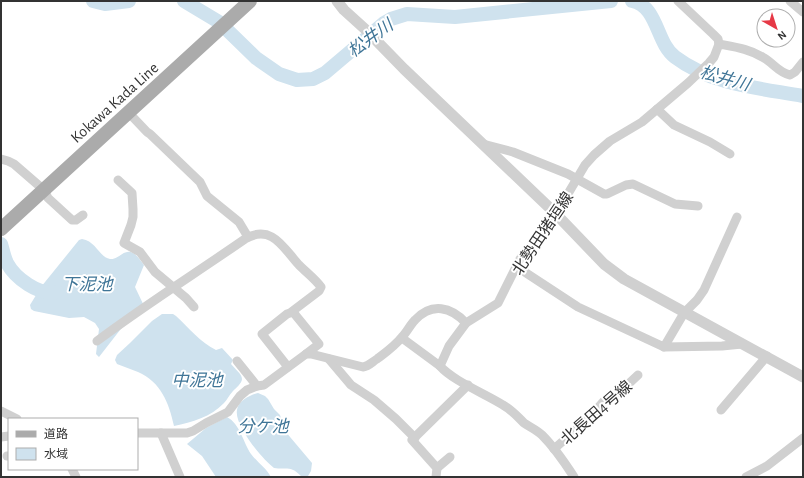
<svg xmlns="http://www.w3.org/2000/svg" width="804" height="478" font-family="'Alegreya Sans','Noto Sans JP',sans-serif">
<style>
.water{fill:#cfe2ee}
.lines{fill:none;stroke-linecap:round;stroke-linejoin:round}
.river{stroke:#cfe2ee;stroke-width:14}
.minor{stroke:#d0d0d0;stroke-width:9}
.tertiary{stroke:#d0d0d0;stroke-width:11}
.primary{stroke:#ababab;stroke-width:14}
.labels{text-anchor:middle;stroke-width:4;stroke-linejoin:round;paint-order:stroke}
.street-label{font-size:16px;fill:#333;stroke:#fff}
.water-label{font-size:17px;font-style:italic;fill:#3f7597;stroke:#fff}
</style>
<rect width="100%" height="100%" fill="#fff"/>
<g class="water">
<path d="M82,239C96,241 99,257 110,259C119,260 124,248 133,253C137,255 141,261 144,265L135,287L145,308L128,321L120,330L99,357L96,354L99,329L95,323L84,317L69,318L34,311L31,309L30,305L41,287L79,240Z"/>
<path d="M162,314H173L176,316C189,328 200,342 216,350L222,348L233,360L231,364C234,368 242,374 242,379C242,383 236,388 233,391C229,395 227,400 224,403C211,417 192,422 174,426C169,403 161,382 138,372C131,369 124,367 117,364L115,360L117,355L130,343L152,321Z"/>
<path d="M258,393L265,396L268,399L274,409L280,415L285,431L312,463L311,471L308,476H301C290,465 287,470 274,468C262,459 234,425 237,410C238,401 250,395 258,393Z"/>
<path d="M227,417C240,424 243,442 251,454C257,462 266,468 271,477H216L202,456L187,444L206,428Z"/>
</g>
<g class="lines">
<g class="river">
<path d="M93,1L105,4L129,1"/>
<path d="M184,1L219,22L256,58L279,74L297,80L313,79L325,73L384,23L391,19L407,14L455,17L611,1"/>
<path d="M632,1C658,6 656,43 675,57C712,85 759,88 803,96"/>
<path d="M1,244C3,250 4,257 7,263C15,278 39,296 57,292"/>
</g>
<g class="minor">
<path d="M678,1L713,34L718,39L719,44"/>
<path d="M790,1L803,12"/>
<path d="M657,109L674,125L710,142L730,154"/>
<path d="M128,112L147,132L150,134L200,182L207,196L239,222L248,237"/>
<path d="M483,144L513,152L568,174L604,194H607L626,185L633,184L675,204L698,206"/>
<path d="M1,159L8,161L14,164L44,190L48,198L72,220H76L83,215"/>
<path d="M118,180L132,193L133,209V217L131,225L124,243L140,252L155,272L186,298L194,307"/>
<path d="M517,267L578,307L664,347L722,346L742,344"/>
<path d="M293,312L319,344L306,354"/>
<path d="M466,323L449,346L440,366C453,381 486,394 503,405C512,410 517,416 524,423C530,427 537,430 542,435C554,447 565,463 574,477"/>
<path d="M402,338L440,366"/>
<path d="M97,341C145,305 196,273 245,239C272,223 284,249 299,265C307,273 315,279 321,287L319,291L290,313L287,314L262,334L288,367"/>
<path d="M664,347L684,313L697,300L704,290L737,217"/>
<path d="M329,359L351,385L374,400L396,419L415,438"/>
<path d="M237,361L257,386"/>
<path d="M721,410L767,356"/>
<path d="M1,411L17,419"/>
<path d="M137,433H187L193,431L206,423L228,412L240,396L247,390L257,386L264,385L306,354H311L363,367C369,366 372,362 377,359C385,353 395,346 402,337C407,332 410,325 415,320C432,302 451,307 466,323L498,303L520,259L556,214L585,165L594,155L610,141L642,122L688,83L709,63L714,57L719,44C735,47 750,49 764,58C773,63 779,73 790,75L795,72L803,62"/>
<path d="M161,433L180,477"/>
<path d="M1,437L9,436"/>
<path d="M554,449L589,418L604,401L623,389L638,375"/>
<path d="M7,456H9"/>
<path d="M437,468L450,457"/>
<path d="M72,469L76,477"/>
<path d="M436,477L437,468L412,440L468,385"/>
<path d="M746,477L767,466L803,438"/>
</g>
<path class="tertiary" d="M337,1L344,10L365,29L404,69L556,214L604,264L624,279L803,377"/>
<path class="primary" d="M1,229L250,1"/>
</g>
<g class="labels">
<g class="street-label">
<text transform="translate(114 102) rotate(-42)" y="6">Kokawa Kada Line</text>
<text transform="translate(542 233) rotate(-56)" y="6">北勢田猪垣線</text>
<text transform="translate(596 412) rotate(-41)" y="6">北長田4号線</text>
</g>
<g class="water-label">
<text transform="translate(370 38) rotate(-36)" y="6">松井川</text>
<text transform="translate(725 78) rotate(16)" y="6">松井川</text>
<text x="87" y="290">下泥池</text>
<text x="197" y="386">中泥池</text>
<text x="263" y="432">分ケ池</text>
</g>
</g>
<rect width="804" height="478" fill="none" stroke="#333333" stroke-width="4"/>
<rect x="8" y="418" width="130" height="52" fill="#ffffff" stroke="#adadad"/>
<rect x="16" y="431" width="20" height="6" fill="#ababab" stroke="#adadad"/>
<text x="44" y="438" font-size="12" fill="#333333">道路</text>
<rect x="16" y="448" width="20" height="12" fill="#cfe2ee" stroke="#adadad"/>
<text x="44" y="458" font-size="12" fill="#333333">水域</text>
<g transform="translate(776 28) rotate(141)"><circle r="19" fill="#ffffff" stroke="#adadad"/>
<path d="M0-3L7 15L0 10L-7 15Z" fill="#e63946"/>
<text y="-6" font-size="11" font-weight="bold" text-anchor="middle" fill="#333333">N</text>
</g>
</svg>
